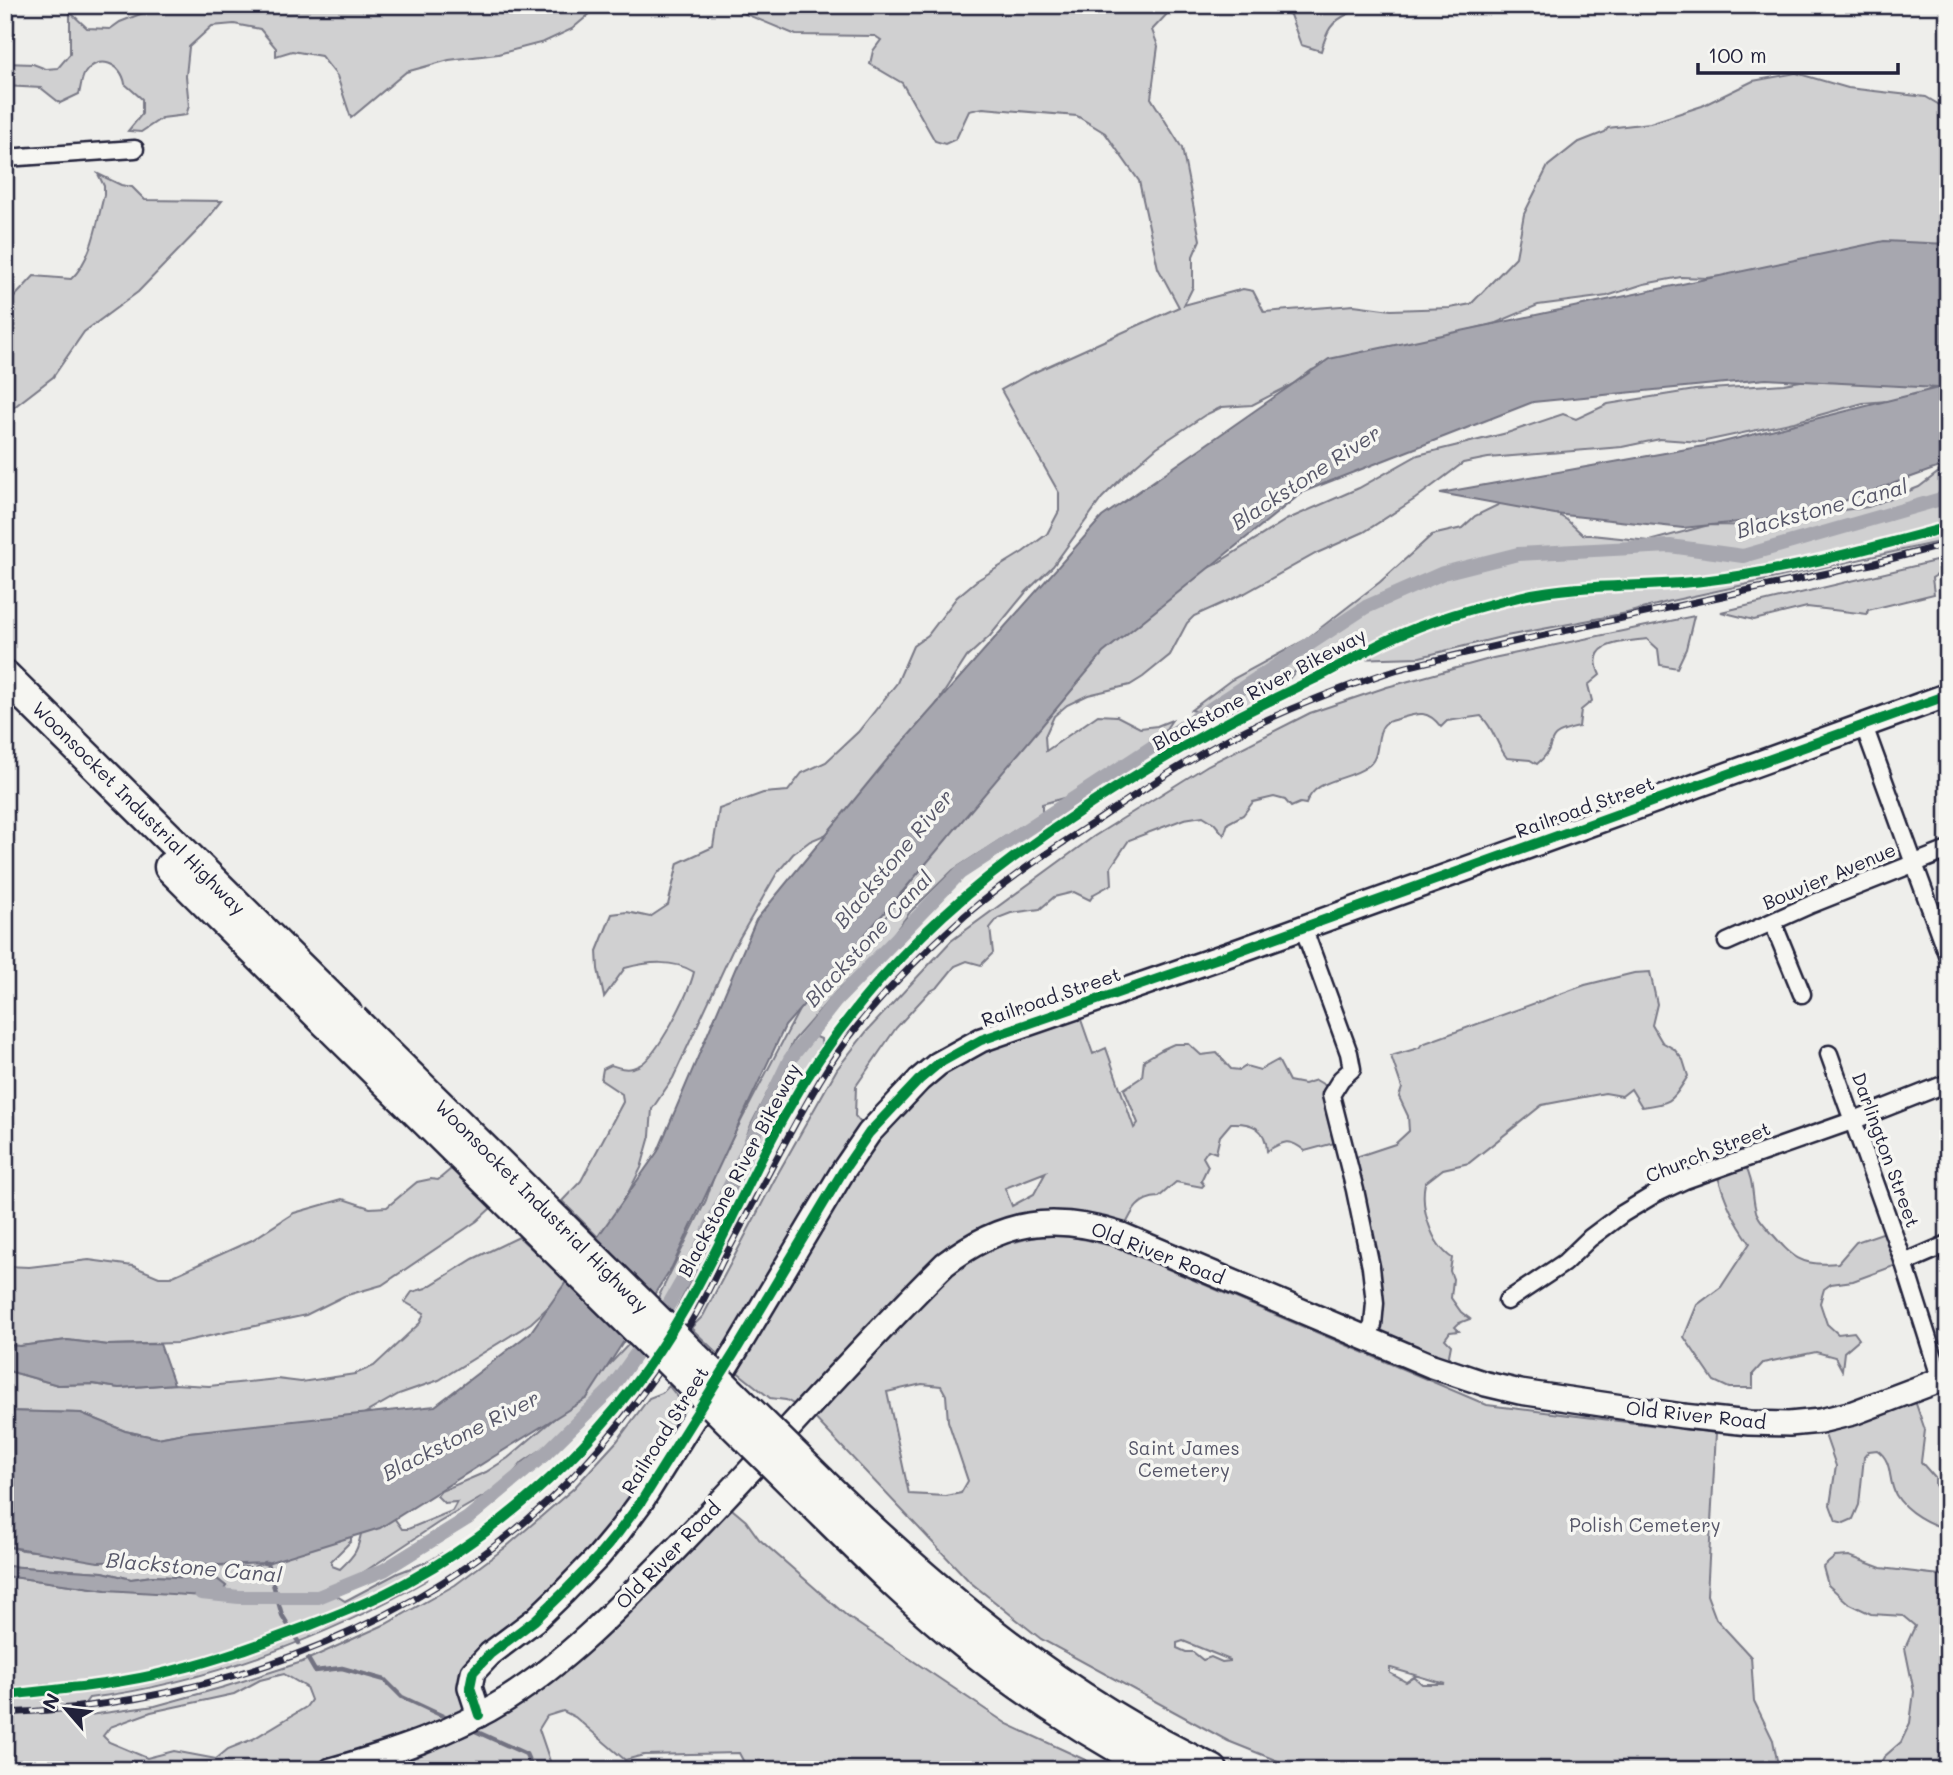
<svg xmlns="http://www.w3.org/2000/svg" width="1953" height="1775" font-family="Mali,sans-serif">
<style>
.green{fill:#d0d0d1;stroke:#797986;stroke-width:2;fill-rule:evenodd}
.water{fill:#a7a7af;stroke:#727281;stroke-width:2}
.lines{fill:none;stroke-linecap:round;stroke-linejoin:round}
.stream{stroke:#727281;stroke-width:4.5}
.canal{stroke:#a7a7af;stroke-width:14}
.street-casing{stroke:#22223b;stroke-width:21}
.secondary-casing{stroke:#22223b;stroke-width:28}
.highway-casing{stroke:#22223b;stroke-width:35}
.street{stroke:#f6f6f2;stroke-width:16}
.secondary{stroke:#f6f6f2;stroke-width:23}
.highway{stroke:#f6f6f2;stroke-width:30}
.rail-casing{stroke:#22223b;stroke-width:7}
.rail{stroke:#f6f6f2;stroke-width:4.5;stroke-dasharray:13;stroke-linecap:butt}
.highway-bridge-casing{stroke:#22223b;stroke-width:35;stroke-linecap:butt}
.highway-bridge{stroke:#f6f6f2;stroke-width:30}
.cycleway-casing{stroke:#f6f6f2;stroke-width:15}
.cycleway{stroke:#00873e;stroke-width:10}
.labels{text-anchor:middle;stroke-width:7;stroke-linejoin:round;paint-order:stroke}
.street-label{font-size:19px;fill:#22223b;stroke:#f6f6f2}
.park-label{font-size:19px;fill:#565668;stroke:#f6f6f2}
.water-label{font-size:21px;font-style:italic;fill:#575769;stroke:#f6f6f2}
</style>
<rect width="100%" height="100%" fill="#eeeeeb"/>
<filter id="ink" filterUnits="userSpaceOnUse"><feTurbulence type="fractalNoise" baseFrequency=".0143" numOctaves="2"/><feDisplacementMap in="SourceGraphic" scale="14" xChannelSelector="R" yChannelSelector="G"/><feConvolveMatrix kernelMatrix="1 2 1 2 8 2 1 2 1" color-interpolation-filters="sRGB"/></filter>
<g filter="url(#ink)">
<g class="green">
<path d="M163,5H605L598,7L572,29L544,42L498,54L449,60L406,72L351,118L337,76L321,56L292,51L276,56V48L260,29L234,24L212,26L189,47L186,76L189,106L186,115L162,118L141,132L128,131L142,114V99L125,84C122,63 98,54 85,73C81,79 81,87 79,94L60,103L41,88L5,86V63L33,64L46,69L58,68L70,54V12L87,28L110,29L120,22Z"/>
<path d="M724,5H1182L1167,14L1152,30L1158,46L1151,98L1182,148L1200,240L1193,256V287L1184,305L1243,289L1253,291L1264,312L1354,305L1391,310L1450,308L1471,304L1516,257L1524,214L1548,166L1577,143L1605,132L1608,128L1650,123L1702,106L1753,81L1796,73L1848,88L1926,97L1948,110V245L1707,278L1681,277L1644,284L1607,296L1538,305L1496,323L1312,370L1293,384L1252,405L1222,407L1205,415L1157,447L1128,472L1102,498L1053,566L1026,592L990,636L967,657L923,725L841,828L810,841L793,854L777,873L732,951L673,1078L652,1109L650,1136L641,1168L603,1242L562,1201L581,1181L623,1102L622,1094L601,1080L603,1069L611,1065C620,1068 628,1071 638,1066C657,1058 689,993 694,972C673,959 648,962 625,968L604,997L598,969L597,951L612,914L627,912L650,917L668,905L678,863L713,847L719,809L763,793L788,791L802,773L826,762L858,732L897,683L913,646L928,635L957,597L976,581L1023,552L1047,534L1059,511V493L1001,390L1026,376L1179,307L1158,268L1139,181L1105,133L1077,116L983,108L969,111L956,139L945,144L935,141L902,83L870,64L873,51L881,40L875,36L796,35Z"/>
<path d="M1276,5H1346L1351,7L1350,13C1330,22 1327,31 1321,51L1301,45L1290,15Z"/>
<path d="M98,174L121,185L132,187L145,200L222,201L201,227L138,292L84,332L53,377L5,414V307L34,276L71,279C92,260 97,222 104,195V186Z"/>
<path d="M1840,374L1939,384L1912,399L1863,403L1794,422L1701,442L1660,439L1622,447L1488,458L1463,463L1415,499L1364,532L1317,553L1245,593L1194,616L1187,623L1170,655L1143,677L1130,685L1088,695L1067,705L1054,716L1045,736L1046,751L1098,715L1117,716L1140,728L1157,726L1172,720L1153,748L1074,795L1042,804V822L1023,825L953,870L911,911L884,946L836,992L794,1040L751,1125L723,1194L660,1316L654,1306L706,1200L717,1167L811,987L830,970L854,959L862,950L939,842L1013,727L1169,586L1216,564L1286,520L1359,488L1418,455L1507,433L1563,414L1576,419L1608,404L1695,390L1784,384Z"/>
<path d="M1948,465V540L1671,601L1627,613L1501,637L1420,657L1318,660L1299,667L1282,687L1260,701L1216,716L1191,710L1231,680L1305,640L1380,582L1432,535L1462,528L1475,516L1510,499L1528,497L1567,520L1582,534L1649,541L1709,525L1773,526L1826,512L1868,507L1919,487Z"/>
<path d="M1948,558V568L1932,578L1934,594L1868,610L1867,614L1807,607L1754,620L1721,612Z"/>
<path d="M1694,616L1686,649L1677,668L1660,665L1658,649L1647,639C1625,642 1584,641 1600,675L1588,685L1592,701L1581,710L1579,727C1537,736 1562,744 1537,764L1530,760L1507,758C1496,744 1494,728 1481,716L1447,721L1441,727C1427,709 1418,713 1398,719C1393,720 1386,721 1383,726C1375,737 1381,757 1368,766C1347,782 1315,777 1306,804L1300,803L1291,807L1285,800L1274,797L1253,802L1243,815L1228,823L1224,835L1214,823L1203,816L1184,819L1129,840L1111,867L1112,884L1094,894L1090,900L1074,892L1054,897L1040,909L1011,913L998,918L990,928L993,953L981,965L967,961L955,966L938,987L929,992L896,1028L856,1086L855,1116L870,1134L958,1059L1079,1014L1093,1054L1106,1048L1134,1128L1138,1123L1124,1089L1142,1077L1144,1060L1163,1049L1174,1044H1189L1201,1055L1217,1053L1231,1069L1240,1070L1246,1066L1260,1070L1278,1060L1289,1081L1304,1084L1316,1080L1338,1093V1142L1305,1151C1289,1138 1284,1141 1267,1151C1266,1128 1252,1122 1231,1123L1220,1136L1216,1153L1208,1150L1203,1157L1208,1166L1201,1181L1204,1185L1202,1187L1176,1182L1159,1197C1133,1198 1130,1218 1119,1239L1065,1229L1012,1238L1015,1242C1056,1230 1076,1237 1116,1247L1487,1405L1716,1433L1707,1595L1716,1619L1751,1657L1754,1701L1773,1740L1779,1770H1300L1228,1741L1041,1639L970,1582L811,1414L786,1400L770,1398L736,1371L691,1328L703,1316L777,1175L837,1069L867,1031L951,941L1093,837L1208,765L1310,713L1387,687L1493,658ZM1046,1172L1034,1194L1012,1206L1005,1188ZM922,1384L941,1386L946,1395L948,1421L968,1481L961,1493L946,1496L909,1494L887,1392ZM1183,1641L1230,1660V1661L1222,1662L1211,1657L1203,1660L1193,1652H1186L1177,1648V1643ZM1390,1668H1391L1445,1684H1422L1414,1677L1406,1682L1390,1673Z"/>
<path d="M1650,972L1657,1004L1652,1025L1662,1042L1674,1049L1683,1060L1688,1076C1671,1102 1673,1103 1642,1107L1631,1089L1622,1096L1605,1093L1542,1105L1469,1163L1443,1169L1425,1183C1420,1207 1431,1244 1452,1258L1450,1271L1453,1279L1451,1298L1461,1312L1470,1319L1459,1323L1455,1327L1459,1331L1450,1332L1445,1339L1451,1345L1447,1366L1370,1341L1373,1306L1347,1160L1395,1144L1409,1131L1408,1116L1399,1097L1402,1088L1391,1056L1419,1048L1422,1044L1585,985L1634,973Z"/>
<path d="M814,1036L821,1039L822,1058L761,1167L686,1309L670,1322C694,1272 721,1223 743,1173C763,1126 779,1073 814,1036Z"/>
<path d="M1745,1165C1753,1178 1752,1193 1755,1207C1756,1216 1763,1223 1769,1230C1792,1257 1800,1267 1838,1263L1856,1242L1888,1231L1902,1263L1853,1281L1831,1284L1824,1289L1820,1303L1827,1324L1838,1334L1854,1332L1859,1339L1844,1352L1842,1370L1835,1357L1816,1352L1763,1363L1753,1374V1388H1729L1714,1381L1684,1337L1697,1305L1721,1287L1750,1243C1733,1219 1726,1203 1717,1174Z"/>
<path d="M451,1169L491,1208L477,1221L382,1285L344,1296L306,1315L177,1343L108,1345L67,1340L20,1346L5,1345V1266L29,1267L89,1260L133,1266L159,1277H171L252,1240L294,1213L343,1199L370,1208L387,1207L417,1182L431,1179L438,1180Z"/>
<path d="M519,1237L571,1286L531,1323L439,1380L399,1394L353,1420L189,1432L158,1438L125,1431L81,1413L5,1411V1370L58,1385L93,1384L119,1388L174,1384L209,1386L277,1379L301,1382L355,1374L374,1366L420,1323L424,1313L405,1302L412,1292L426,1288L473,1259Z"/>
<path d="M636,1332L643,1338L611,1385L548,1445L523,1462L503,1485L438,1523L346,1584L337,1596L345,1601L398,1573L429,1561L442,1553L445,1554L433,1563L427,1580C328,1637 203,1684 89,1698L75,1717L155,1706L224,1687L302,1662L386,1624L455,1585L506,1547L574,1488L617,1441L649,1398L662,1393L669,1386L694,1417L635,1521L476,1681L483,1716L726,1504L746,1521L759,1539L848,1617L1007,1724L1107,1770H748L739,1753L644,1755L625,1760L575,1717L563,1711L547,1716L539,1729L553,1770H5V1576L106,1590L226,1586L217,1579L152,1576L131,1579L103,1572L5,1566V1546L22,1550L168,1563L253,1567L351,1527V1541L331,1561L332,1566L340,1569C356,1554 358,1550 362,1529L394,1518L402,1529H408L452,1511L457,1502L444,1503L437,1496L441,1491L486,1472L508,1458L576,1400L630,1343ZM284,1674L306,1687L311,1700L306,1707L253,1739L228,1749L216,1759L174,1751L147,1758L109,1742L103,1736L110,1727L151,1712L234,1694L260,1680Z"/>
<path d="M1914,1398L1925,1430L1921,1462L1935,1478V1485L1948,1503V1529C1930,1525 1906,1512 1896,1495C1887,1479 1894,1462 1877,1450L1869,1451L1864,1457L1859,1505L1853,1519L1844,1523L1836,1521L1830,1505L1836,1466L1822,1426Z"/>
<path d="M1849,1556L1881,1568L1948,1576V1619L1940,1674L1948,1681V1770H1877L1884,1757L1901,1742L1910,1723L1914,1692L1905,1648L1915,1626L1903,1616L1871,1614L1848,1603L1828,1585L1823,1567L1835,1557Z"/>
</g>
<g class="water">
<path d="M1884,241L1948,244V464L1805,515L1683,528L1555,514L1440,493L1715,444L1938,388L1766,379L1533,402L1303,492L1103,653L898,897L785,1026L672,1267L587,1398L380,1528L267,1563L219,1565L159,1561L98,1562L5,1546V1411L81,1413L125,1431L158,1438L189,1432L435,1406L530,1333L658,1151L756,920L886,761L1102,517L1329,359Z"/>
<path d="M67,1340L108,1345L160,1344L174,1384L119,1388L93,1384L58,1385L5,1370V1345L20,1346Z"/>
<path d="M5,1566L103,1572L131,1579L152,1576L217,1579L226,1586L220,1597L106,1590L5,1576Z"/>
</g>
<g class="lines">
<g class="stream">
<path d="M264,1563H267L282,1615L299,1643"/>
<path d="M308,1659L315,1671L342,1668L385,1680L402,1697L447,1718"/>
<path d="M473,1730L526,1754L533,1770"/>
</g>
<path class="canal" d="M201,1593L239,1597H318L384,1570L468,1518L545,1454L612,1388L660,1320L697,1255L790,1059L835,1002L960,873L1366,607L1443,573L1518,554L1670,546L1743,556L1948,497"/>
<defs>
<g id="street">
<path d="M5,158L135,149"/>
<path d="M1864,726L1948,957"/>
<path d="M1773,923L1802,994"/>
<path d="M1303,927L1349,1053L1352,1069L1341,1079L1331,1095L1355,1190L1371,1267L1375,1303L1373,1325L1366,1338"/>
<path d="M1727,942L1812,904L1948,850"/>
<path d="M1829,1054L1904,1263L1941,1380"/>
<path d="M1904,1263L1948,1244"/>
<path d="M1507,1301L1564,1263L1590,1238L1622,1214L1655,1194L1685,1180L1852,1121L1948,1083"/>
</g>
<g id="secondary">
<path d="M479,1715L470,1687L473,1672L490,1654L535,1620L563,1593L598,1557L618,1533L641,1502L735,1352L843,1171L869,1133L919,1080L938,1064L981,1040L1227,955L1948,695"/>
<path d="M331,1770C392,1753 453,1733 507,1699C565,1662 614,1612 662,1563C758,1466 847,1360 945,1264C1003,1220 1053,1213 1122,1235L1432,1366L1486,1384L1520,1392L1683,1416L1749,1423L1789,1424L1820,1421L1853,1413L1948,1377"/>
</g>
<g id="highway">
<path d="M5,676L346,1013"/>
<path d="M170,867L328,1024"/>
<path d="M821,1482C938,1596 1062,1700 1212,1770"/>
<path d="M807,1497C859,1548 910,1600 967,1645C1027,1693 1092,1734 1159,1770"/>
</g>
</defs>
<use href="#street" class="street-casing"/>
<use href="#secondary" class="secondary-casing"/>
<use href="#highway" class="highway-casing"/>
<use href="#street" class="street"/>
<use href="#secondary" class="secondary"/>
<use href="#highway" class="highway"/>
<defs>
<path id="rail" d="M5,1713C200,1705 400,1637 545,1504C601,1452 649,1389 690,1324C702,1304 712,1283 722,1262C757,1198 788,1131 827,1069C860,1017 904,971 949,930C994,888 1046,853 1098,820C1136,794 1175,768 1215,746C1269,716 1327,693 1386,673C1407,666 1431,661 1453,656C1494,646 1536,637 1577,628C1675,607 1773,584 1871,564L1948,544"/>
</defs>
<use href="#rail" class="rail-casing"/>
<use href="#rail" class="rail"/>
<defs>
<g id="highway-bridge">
<path d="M353,1020L821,1482"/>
<path d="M332,1028L807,1497"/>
</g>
</defs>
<use href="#highway-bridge" class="highway-bridge-casing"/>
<use href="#highway-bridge" class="highway-bridge"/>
<defs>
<g id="cycleway">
<path d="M5,1695C61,1689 117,1685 171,1671C218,1660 263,1643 308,1626C341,1613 375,1600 407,1582C522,1519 620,1422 685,1308C721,1246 749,1178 784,1116C841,1014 920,927 1013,858C1077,811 1146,767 1215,729C1247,711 1280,696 1312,680C1337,668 1361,653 1386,641C1429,620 1477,607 1523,596C1581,583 1643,588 1702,581C1785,572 1867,549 1948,527"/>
<path d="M479,1715L470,1687L473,1672L490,1654L535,1620L563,1593L598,1557L618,1533L641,1502L735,1352L843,1171L869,1133L919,1080L938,1064L981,1040L1227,955L1948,695"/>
</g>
</defs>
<use href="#cycleway" class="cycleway-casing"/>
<use href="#cycleway" class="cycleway"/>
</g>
</g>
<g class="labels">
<g class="street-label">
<text transform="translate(1259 689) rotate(-28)" y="7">Blackstone River Bikeway</text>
<text transform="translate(1585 807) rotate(-20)" y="7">Railroad Street</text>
<text transform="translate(139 808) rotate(45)" y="7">Woonsocket Industrial Highway</text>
<text transform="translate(1829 876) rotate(-23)" y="7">Bouvier Avenue</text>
<text transform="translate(1051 997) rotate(-19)" y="7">Railroad Street</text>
<text transform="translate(1886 1150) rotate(70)" y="7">Darlington Street</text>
<text transform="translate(1708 1152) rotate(-22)" y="7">Church Street</text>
<text transform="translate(739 1170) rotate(-62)" y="7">Blackstone River Bikeway</text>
<text transform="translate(542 1206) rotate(45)" y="7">Woonsocket Industrial Highway</text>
<text transform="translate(1158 1253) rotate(21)" y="7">Old River Road</text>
<text transform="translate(1696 1415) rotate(6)" y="7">Old River Road</text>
<text transform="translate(665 1430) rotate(-58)" y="7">Railroad Street</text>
<text transform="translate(668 1555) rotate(-46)" y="7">Old River Road</text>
</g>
<g class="park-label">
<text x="1184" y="1455">Saint James<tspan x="1184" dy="22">Cemetery</tspan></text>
<text x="1645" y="1532">Polish Cemetery</text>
</g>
<g class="water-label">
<text transform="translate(1306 478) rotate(-33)" y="7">Blackstone River</text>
<text transform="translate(1822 509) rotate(-15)" y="7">Blackstone Canal</text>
<text transform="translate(894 859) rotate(-50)" y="7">Blackstone River</text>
<text transform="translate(869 939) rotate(-47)" y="7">Blackstone Canal</text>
<text transform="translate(461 1436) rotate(-27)" y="7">Blackstone River</text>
<text transform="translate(194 1568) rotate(5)" y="7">Blackstone Canal</text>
</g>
</g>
<rect width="1953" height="1775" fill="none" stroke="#f6f6f2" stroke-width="28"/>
<rect x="14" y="14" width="1925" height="1747" fill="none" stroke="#22223b" stroke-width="2.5" filter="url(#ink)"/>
<g transform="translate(66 1709) rotate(298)" stroke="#f6f6f2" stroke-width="5" paint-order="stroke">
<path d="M0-5L12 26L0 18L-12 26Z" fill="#22223b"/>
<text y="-10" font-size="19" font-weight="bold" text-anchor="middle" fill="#22223b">N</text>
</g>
<path d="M1698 63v10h200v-10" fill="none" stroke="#22223b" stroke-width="3.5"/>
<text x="1708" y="63" font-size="21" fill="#22223b" stroke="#f6f6f2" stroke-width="5" paint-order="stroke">100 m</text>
</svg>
